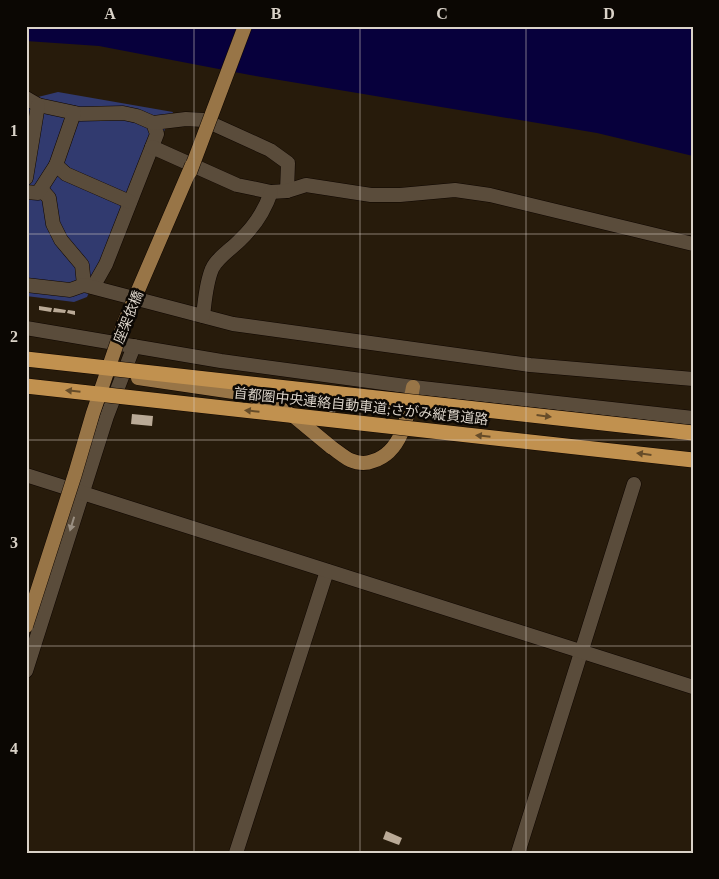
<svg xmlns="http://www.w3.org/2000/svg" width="719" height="879" font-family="'Times New Roman','Noto Sans JP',serif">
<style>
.green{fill:#313a6f}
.water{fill:#07003c}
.building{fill:#baaa97}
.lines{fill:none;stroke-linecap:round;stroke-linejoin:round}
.minor-casing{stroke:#0f0600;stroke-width:15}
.tertiary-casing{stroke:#0f0600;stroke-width:15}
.primary-casing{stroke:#0f0600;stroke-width:15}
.minor{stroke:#5a4c3b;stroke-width:14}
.tertiary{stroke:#5a4c3b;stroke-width:14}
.primary{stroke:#987547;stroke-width:14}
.primary-bridge-casing{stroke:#0f0600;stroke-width:15;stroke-linecap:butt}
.motorway-bridge-casing{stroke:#0f0600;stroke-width:16;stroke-linecap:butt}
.primary-bridge{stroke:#987547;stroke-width:14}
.motorway-bridge{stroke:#c1914f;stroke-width:15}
.oneway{fill:#664c29}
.oneway2{fill:#9a8f82}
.grid{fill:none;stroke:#dad2c8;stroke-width:1;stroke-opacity:0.55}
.labels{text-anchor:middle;stroke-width:5;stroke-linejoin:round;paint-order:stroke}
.street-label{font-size:14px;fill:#dad2c8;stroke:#0b0703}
.neatline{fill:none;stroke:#dad2c8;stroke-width:2}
.grid-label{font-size:16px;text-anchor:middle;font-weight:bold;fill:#dad2c8}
</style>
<rect width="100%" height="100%" fill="#271b0b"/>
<path class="green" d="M58,92L173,112L87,297L74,302L26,296V100Z"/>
<path class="water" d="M26,26H693V156L597,133L250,75L99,46L26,41Z"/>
<g class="building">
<path d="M39,306L52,308L51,312L39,310Z"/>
<path d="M54,308L66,310L65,313L53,312Z"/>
<path d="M68,310L75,311V315L67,313Z"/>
<path d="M331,399H337L335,413L329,412Z"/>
<path d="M132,414L153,416L152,426L131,424Z"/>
<path d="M386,831L402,838L399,845L383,839Z"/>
</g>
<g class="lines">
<defs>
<g id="minor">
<path d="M26,98L38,105L80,114L123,113L137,116L153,123L157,134L106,264L93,287"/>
<path d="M153,123L186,119L204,120L270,150L288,163L287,191"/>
<path d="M152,147L237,185L271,192L287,191L306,185L371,195H400L455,190L490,195L693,244"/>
<path d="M56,165L66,174L130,202"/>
<path d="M26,178L38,105"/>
<path d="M41,189L49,198L53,224L61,240L82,265L84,285"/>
<path d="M26,192L38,193L56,165L74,113"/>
<path d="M26,285L70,290L84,285L233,324L530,365L693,379"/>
<path d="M203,316C205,300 206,283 212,269C216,259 231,249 239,241C253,228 265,210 271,192"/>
<path d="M26,671L107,416L134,346"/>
<path d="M236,853L327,571"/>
<path d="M518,853L634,484"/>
</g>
<g id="tertiary">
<path d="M26,328L221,361L413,387L693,418"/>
<path d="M26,475L693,687"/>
</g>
<path id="primary" d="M331,447C337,451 344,457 350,460C357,463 366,464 373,461C403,452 408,414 413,387"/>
</defs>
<use href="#minor" class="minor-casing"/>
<use href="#tertiary" class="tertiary-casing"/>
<use href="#primary" class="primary-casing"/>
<use href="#minor" class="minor"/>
<use href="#tertiary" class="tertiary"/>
<use href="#primary" class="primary"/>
<defs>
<g id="primary-bridge">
<path d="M190,172L245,26"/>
<path d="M138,378L247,394L270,402L296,418L331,447"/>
<path d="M26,626L75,474L93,413L124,323L192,165"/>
</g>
<g id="motorway-bridge">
<path d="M26,359L693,433"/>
<path d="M26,386L693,460"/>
</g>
</defs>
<use href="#primary-bridge" class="primary-bridge-casing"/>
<use href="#motorway-bridge" class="motorway-bridge-casing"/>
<use href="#primary-bridge" class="primary-bridge"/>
<use href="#motorway-bridge" class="motorway-bridge"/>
</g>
<defs><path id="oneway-solid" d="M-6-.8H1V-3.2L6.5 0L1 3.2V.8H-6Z" transform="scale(1.25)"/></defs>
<g class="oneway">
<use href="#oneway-solid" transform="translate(73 391) rotate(-174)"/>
<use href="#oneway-solid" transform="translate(252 411) rotate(-174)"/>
<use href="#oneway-solid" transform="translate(544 416) rotate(7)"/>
<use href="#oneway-solid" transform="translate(483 436) rotate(-174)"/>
<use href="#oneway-solid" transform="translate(644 454) rotate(-173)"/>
</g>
<use class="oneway2" href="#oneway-solid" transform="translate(72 524) rotate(107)"/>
<path class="grid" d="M194,26V853M360,26V853M526,26V853M26,234H693M26,440H693M26,646H693"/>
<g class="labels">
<g class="street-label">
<text transform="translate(128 317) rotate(-68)" y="5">座架依橋</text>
<text transform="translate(361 406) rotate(6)" y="5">首都圏中央連絡自動車道;さがみ縦貫道路</text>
</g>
</g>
<rect width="719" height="879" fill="none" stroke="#0b0703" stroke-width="55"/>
<rect x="28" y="28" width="664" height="824" class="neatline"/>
<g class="grid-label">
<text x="110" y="19">A</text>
<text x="276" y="19">B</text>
<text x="442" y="19">C</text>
<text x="609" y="19">D</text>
<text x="14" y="136">1</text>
<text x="14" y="342">2</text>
<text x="14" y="548">3</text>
<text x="14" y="754">4</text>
</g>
</svg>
